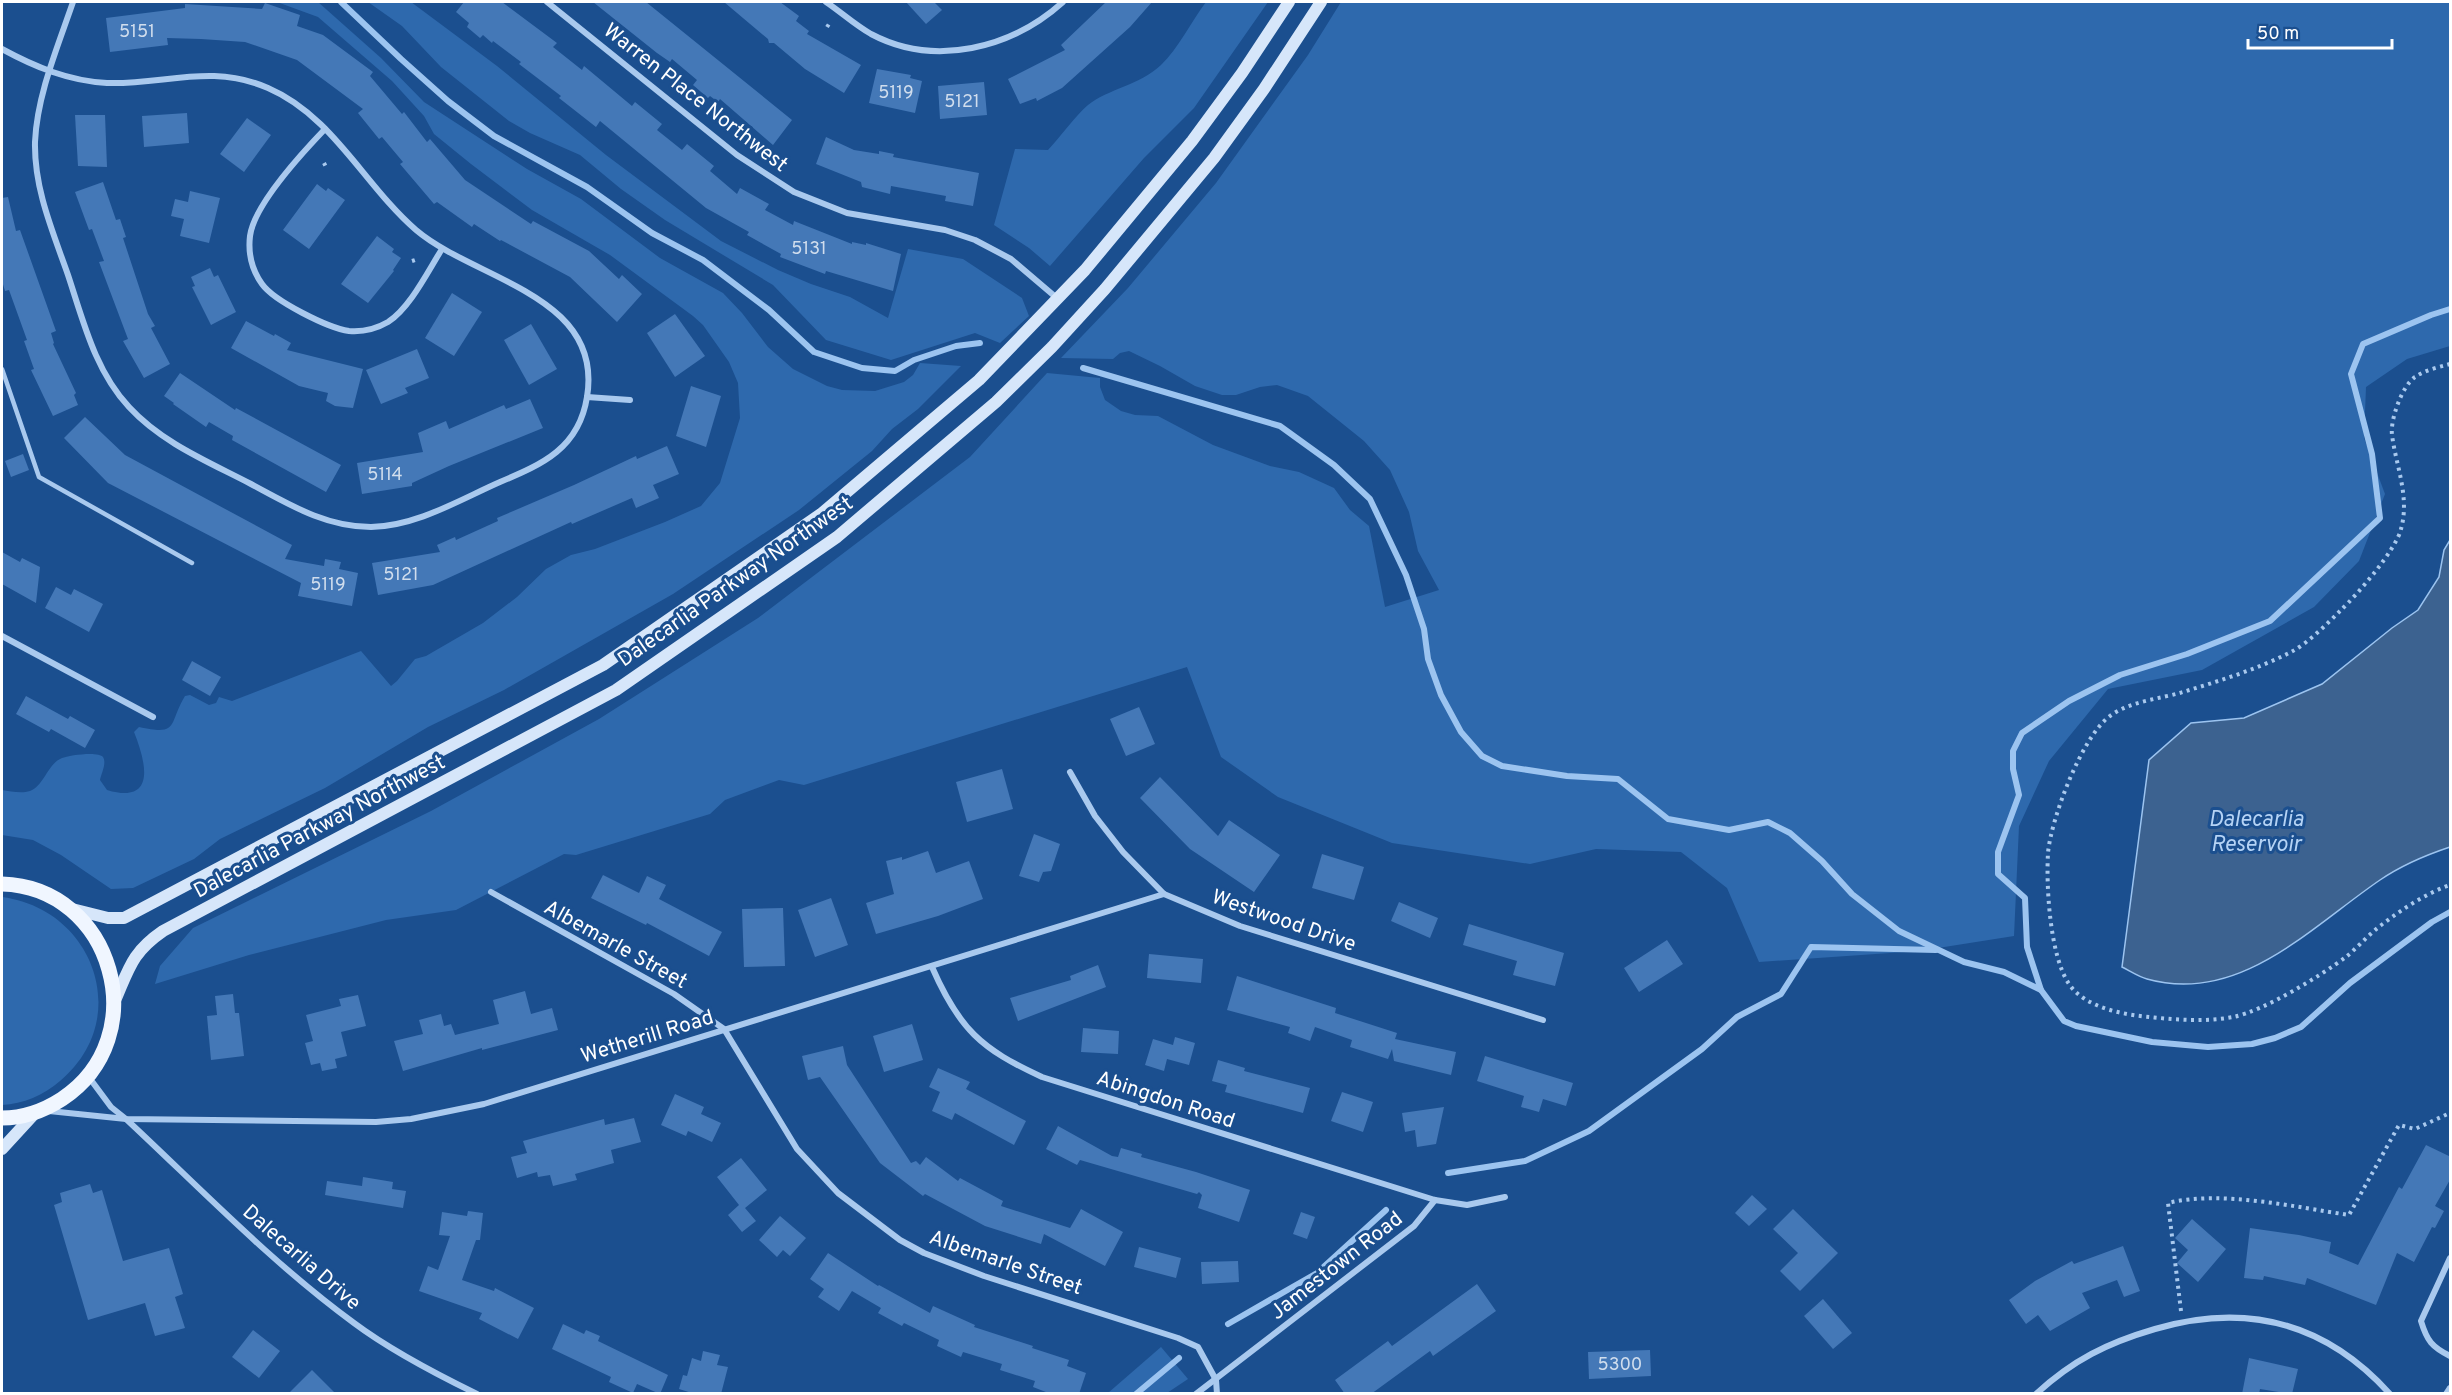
<svg xmlns="http://www.w3.org/2000/svg" width="2452" height="1395" font-family="Overpass,sans-serif">
<style>
.green{fill:#2e69ad}
.water{fill:#3c6290;stroke:#9cc4f0;stroke-width:1.5}
.lines{fill:none;stroke-linecap:round;stroke-linejoin:round}
.stream{stroke:#9cc4f0;stroke-width:6}
.building{fill:#4478b7}
.path{stroke:#a9c9ee;stroke-width:4;stroke-dasharray:3 4.5;stroke-linecap:butt}
.lane{stroke:#a9c9ee;stroke-width:4.5}
.street{stroke:#a9c9ee;stroke-width:6}
.secondary{stroke:#d6e6fa;stroke-width:12}
.primary{stroke:#f0f6ff;stroke-width:15}
.labels{text-anchor:middle;stroke-width:6;stroke-linejoin:round;paint-order:stroke}
.number-label{font-size:18px;fill:#d0dded}
.street-label{font-size:21px;fill:#fff;stroke:#1b4f8f}
.water-label{font-size:22px;font-style:italic;fill:#b5d3f5;stroke:#1b4f8f}
</style>
<rect width="100%" height="100%" fill="#1b4f8f"/>
<g class="green">
<path d="M277,2H318L381,58L424,102L527,169L581,199L660,258L723,293L742,313L768,347L793,369L827,386L842,390L875,391L904,382L913,375L920,363L961,366L918,409L892,429L872,451L799,510L673,594L504,690L428,727L325,788L220,839L194,859L133,888L111,889L61,855L33,840L2,835V790C10,791 21,794 30,791C45,785 47,764 62,758C69,755 99,751 103,757C107,763 101,774 100,780L107,790C157,805 146,762 134,732L139,727C180,736 168,724 185,696L190,695L209,705L216,703L219,697L232,701L361,651L391,686L397,681L415,659L426,656L483,623L517,597L546,569L571,555L595,549L665,522L701,506L720,483L740,418L738,383L729,362L703,325L693,316L610,255L532,210L471,164L434,134L424,116L392,81L318,17Z"/>
<path d="M368,2H411L497,66L606,155L721,241L778,270L811,284L850,297L888,318L908,249L963,259L1022,298L1029,316L1000,343L975,333L891,360L826,340L773,285L665,220L621,189L580,155L530,133L509,121L441,67L402,26Z"/>
<path d="M1206,2H1268L1194,108L1144,158L1050,266L1029,248L994,225L1015,149L1048,150C1060,137 1076,115 1088,105C1108,89 1140,85 1161,65C1178,49 1191,22 1206,2Z"/>
<path d="M1341,2H2450V346L2407,359L2366,387L2364,438L2385,494L2359,561L2314,607L2202,670L2108,689L2049,761L2019,826L2014,936L1919,951L1759,962L1727,888L1681,852L1596,849L1530,864L1392,843L1278,797L1221,757L1187,667L804,785L779,780L725,800L710,814L576,855L564,854L456,910L386,920L249,955L155,984L160,966L193,928L431,811L599,719L758,618L970,457L1047,373L1100,378V387L1105,400L1121,411L1135,415L1158,416L1213,445L1270,466L1299,472L1334,488L1350,510L1369,526L1385,607L1439,590L1418,551L1409,512L1390,470L1364,441L1308,396L1277,385L1260,387L1236,395H1222L1195,386L1160,366L1129,351L1120,353L1113,359L1061,358L1128,288L1216,183L1308,55Z"/>
<path d="M2,897C94,909 134,1019 60,1081C44,1095 23,1104 2,1105Z"/>
<path d="M1161,1347L1188,1379L1167,1393H1108Z"/>
</g>
<path class="water" d="M2450,540V847C2426,855 2402,865 2380,880C2311,927 2239,1005 2147,979C2139,977 2130,971 2122,967L2149,760L2191,723L2244,718L2322,684L2392,628L2418,610L2439,577L2444,550Z"/>
<g class="lines">
<g class="stream">
<path d="M341,2L401,59L448,101L494,136L587,187L652,233L703,260L769,310L814,352L862,368L895,371L914,360L956,346L980,343"/>
<path d="M1083,368L1280,426L1334,465L1370,499L1406,575L1424,629L1428,659L1441,695L1461,732L1482,756L1502,766L1567,776L1618,779L1668,819L1729,830L1768,822L1790,833L1822,861L1852,894L1899,931L1964,962L2004,972L2041,990L2064,1021L2076,1026L2152,1042L2208,1047L2252,1044L2275,1038L2301,1027L2350,983L2432,922L2450,912"/>
<path d="M2041,990L2027,947L2025,898L1998,874V852L2019,795L2013,769V751L2022,733L2069,701L2120,675L2187,654L2270,621L2380,518L2372,454L2351,374L2363,344L2431,315L2450,309"/>
<path d="M1448,1173L1525,1161L1589,1131L1702,1049L1737,1017L1781,994L1811,947L1936,950"/>
<path d="M1228,1324L1317,1273L1386,1210"/>
<path d="M1136,1394L1179,1358"/>
</g>
</g>
<g class="building">
<path d="M464,2H502L557,43L553,47L582,70L584,66L632,106L635,102L662,124L657,130L682,150L687,144L714,166L710,171L737,194L740,188L769,204L765,210L793,225L794,221L852,244V242L866,245V243L901,254L893,291L826,271L825,274L780,257L781,254L747,235L749,232L706,208L600,121L596,127L559,98L561,96L519,64L521,62L493,41L492,43L483,35L480,38L467,27L469,23L456,12Z"/>
<path d="M593,2H646L792,120L773,145L720,99L718,102L710,96L708,98L693,85L697,80L672,59L670,62L657,53Z"/>
<path d="M724,2H780L799,16L796,21L809,31L807,34L861,65L844,93L805,69L774,43H769L768,39Z"/>
<path d="M906,2H934L942,10L926,24Z"/>
<path d="M1106,2H1152L1130,27L1062,88L1037,101L1036,98L1020,104L1008,79L1065,50L1061,45Z"/>
<path d="M265,3L300,15L297,26L323,35L373,72L370,76L402,114L404,112L427,142L430,139L465,180L531,224L533,221L589,251L619,279L622,275L642,294L617,322L570,277L501,240L500,241L474,224L472,227L437,202L434,204L400,164L403,162L382,137L379,139L358,113L363,109L297,60L245,42L201,39L167,38L168,45L110,52L106,18L185,8V4L262,9Z"/>
<path d="M877,69L911,75L910,78L922,81L915,113L869,103Z"/>
<path d="M984,82L987,115L940,119L938,86Z"/>
<path d="M187,113L189,143L144,147L142,116Z"/>
<path d="M75,115H105L107,167L78,166Z"/>
<path d="M247,118L271,135L244,172L220,154Z"/>
<path d="M826,137L854,150L879,154V151L894,154L893,157L979,173L973,206L945,201L946,196L891,186L890,194L862,187L861,182L816,164Z"/>
<path d="M103,182L116,220L120,219L126,237L123,238L148,314L155,326L151,328L170,364L144,378L123,341L128,339L99,262L104,261L92,229L89,230L75,192Z"/>
<path d="M317,184L326,191L328,188L345,200L309,249L283,230Z"/>
<path d="M190,191L220,198L209,243L180,236L184,219L171,216L175,199L188,202Z"/>
<path d="M8,197L16,231L20,230L56,331L51,333L54,343L53,344L76,393L74,395L78,405L53,416L31,370L34,369L24,341L27,340L9,290L5,291L2,281V198Z"/>
<path d="M377,236L394,249L392,252L401,258L393,270L394,271L368,303L341,284Z"/>
<path d="M210,268L214,277L218,275L236,312L211,325L192,287L195,286L191,277Z"/>
<path d="M452,293L482,312L454,356L425,338Z"/>
<path d="M675,314L705,356L675,377L647,333Z"/>
<path d="M246,321L274,336L275,334L291,343L287,350L363,369L353,408L335,406L326,401L328,393L299,386L231,348Z"/>
<path d="M531,324L557,369L529,385L504,340Z"/>
<path d="M417,349L429,378L405,388L408,393L381,404L366,370Z"/>
<path d="M180,373L235,410L236,408L341,465L326,492L232,440L233,436L209,422L206,427L173,404L174,403L164,396Z"/>
<path d="M691,386L721,396L706,447L676,436Z"/>
<path d="M530,399L543,428L449,466L412,483V486L362,494L357,463L423,452L418,433L446,421L449,429L504,405L506,409Z"/>
<path d="M85,417L125,455L292,545L285,559L324,566L325,559L341,562L339,569L358,573L352,606L298,596L301,583L108,483L64,438Z"/>
<path d="M667,446L679,474L653,485L659,498L636,508L632,498L572,524L571,522L433,585L378,595L372,563L440,552L437,545L455,537L456,540L498,521L497,518L574,485L636,456L637,459Z"/>
<path d="M23,454L29,470L11,477L5,461Z"/>
<path d="M2,552L20,562L22,558L40,567L36,603L2,584Z"/>
<path d="M56,587L71,595L74,589L103,604L89,632L45,608Z"/>
<path d="M192,661L221,677L210,696L182,680Z"/>
<path d="M26,696L68,719L70,716L95,730L85,748L51,729L49,732L16,714Z"/>
<path d="M1139,707L1155,744L1126,756L1110,719Z"/>
<path d="M1002,769L1013,809L967,822L956,782Z"/>
<path d="M1160,777L1218,836L1229,820L1280,855L1254,892L1190,849L1140,798Z"/>
<path d="M1034,834L1060,844L1051,871L1043,872L1039,882L1019,876Z"/>
<path d="M928,851L936,873L969,861L983,899L938,916L876,934L866,903L894,894L886,861L902,857V860Z"/>
<path d="M1322,854L1364,867L1354,900L1312,888Z"/>
<path d="M603,875L639,893L647,876L666,885L659,899L722,932L709,956L647,923L646,925L591,898Z"/>
<path d="M831,898L848,945L815,957L798,910Z"/>
<path d="M1399,902L1438,918L1430,938L1391,921Z"/>
<path d="M783,908L785,966L744,967L742,909Z"/>
<path d="M1469,924L1564,953L1555,986L1513,975L1517,961L1463,945Z"/>
<path d="M1667,940L1683,964L1639,992L1624,968Z"/>
<path d="M1149,954L1203,959L1201,983L1147,978Z"/>
<path d="M1098,965L1106,987L1018,1021L1010,998L1071,980L1070,976Z"/>
<path d="M1237,976L1336,1008L1335,1013L1397,1033L1395,1039L1456,1052L1451,1075L1394,1061L1392,1049L1388,1059L1350,1047L1352,1040L1315,1027L1310,1041L1288,1033L1290,1027L1227,1010Z"/>
<path d="M525,991L531,1014L552,1008L558,1030L482,1050V1048L403,1071L394,1041L423,1034L419,1020L441,1014L444,1026L451,1024L455,1035L499,1024L493,1000Z"/>
<path d="M233,994L235,1013H239L244,1056L211,1060L207,1016L217,1015L215,996Z"/>
<path d="M358,995L366,1026L341,1032L347,1056L335,1059L337,1068L322,1071L320,1063L311,1065L305,1043L313,1041L306,1015L341,1006L339,999Z"/>
<path d="M912,1024L923,1060L884,1072L873,1036Z"/>
<path d="M1083,1028L1119,1031L1118,1054L1081,1052Z"/>
<path d="M1175,1037L1195,1043L1189,1065L1167,1059L1164,1071L1145,1065L1153,1039L1173,1045Z"/>
<path d="M843,1046L847,1065L911,1163L916,1161L920,1165L926,1157L958,1181L960,1178L1003,1201L1001,1206L1070,1228L1081,1209L1123,1232L1105,1266L1044,1234L1041,1244L985,1226L925,1194L923,1196L880,1163L820,1077L808,1080L802,1056Z"/>
<path d="M1485,1056L1573,1083L1566,1106L1543,1099L1539,1112L1521,1107L1524,1096L1477,1081Z"/>
<path d="M1218,1060L1245,1068L1244,1071L1310,1088L1303,1113L1225,1092L1227,1085L1212,1081Z"/>
<path d="M938,1068L970,1082L966,1089L1026,1121L1014,1145L955,1113L952,1120L932,1111L940,1092L929,1087Z"/>
<path d="M1342,1092L1373,1102L1363,1132L1331,1121Z"/>
<path d="M675,1094L704,1107L701,1114L721,1123L712,1142L688,1131L686,1136L661,1125Z"/>
<path d="M1444,1107L1436,1144L1417,1147L1415,1130L1405,1132L1402,1113Z"/>
<path d="M634,1118L641,1142L611,1150L614,1163L575,1174L577,1180L553,1186L550,1175L538,1177L537,1172L517,1178L511,1157L527,1153L523,1141L604,1119L605,1125Z"/>
<path d="M1058,1126L1112,1156L1118,1157L1121,1148L1142,1154L1141,1157L1196,1172L1250,1190L1239,1222L1198,1208L1202,1195L1199,1192L1197,1194L1080,1160L1077,1165L1046,1149Z"/>
<path d="M2426,1145L2451,1157V1178L2435,1206L2444,1211L2435,1228L2432,1227L2414,1262L2397,1253L2376,1305L2307,1278L2305,1285L2264,1276L2263,1280L2244,1278L2250,1228L2299,1235L2331,1242L2329,1253L2358,1265L2399,1187L2402,1189Z"/>
<path d="M741,1158L767,1190L745,1208L756,1221L742,1232L728,1215L739,1205L717,1177Z"/>
<path d="M363,1177L393,1182L392,1189L406,1191L403,1208L325,1195L327,1181L362,1186Z"/>
<path d="M90,1184L93,1193L102,1190L123,1261L169,1248L183,1294L175,1297L185,1328L155,1336L145,1303L88,1320L54,1205L62,1202L60,1193Z"/>
<path d="M1752,1195L1767,1209L1749,1226L1735,1213Z"/>
<path d="M1793,1209L1838,1253L1800,1291L1780,1271L1798,1253L1773,1229Z"/>
<path d="M468,1211L483,1213L480,1240H476L462,1280L494,1291L495,1288L534,1308L518,1339L479,1319L482,1313L419,1291L428,1266L438,1270L450,1236L439,1235L442,1212L467,1216Z"/>
<path d="M1301,1212L1315,1217L1307,1239L1293,1234Z"/>
<path d="M780,1216L806,1238L790,1256L783,1250L777,1257L759,1240Z"/>
<path d="M2192,1219L2226,1249L2198,1282L2177,1263L2188,1250L2175,1238Z"/>
<path d="M2123,1246L2140,1291L2124,1297L2117,1280L2082,1293L2090,1308L2050,1331L2038,1315L2026,1324L2009,1300L2035,1281L2072,1261L2074,1264Z"/>
<path d="M1139,1247L1181,1258L1176,1278L1134,1267Z"/>
<path d="M828,1253L878,1286L879,1285L930,1313L933,1306L975,1325L974,1327L1033,1346L1032,1348L1069,1360L1067,1366L1086,1373L1079,1394H1051L1033,1387L1035,1381L1000,1370L1002,1364L963,1352L961,1357L937,1346L939,1340L904,1323L902,1326L878,1313L881,1308L852,1291L839,1311L818,1297L824,1289L810,1279Z"/>
<path d="M1238,1261L1239,1282L1202,1284L1201,1262Z"/>
<path d="M1477,1284L1496,1311L1433,1356L1430,1351L1371,1394H1345L1335,1380L1388,1341L1392,1346Z"/>
<path d="M1823,1299L1852,1333L1833,1349L1804,1316Z"/>
<path d="M563,1324L584,1334L586,1330L600,1336L598,1341L668,1375L660,1394L637,1384L633,1393L609,1382L611,1377L552,1349Z"/>
<path d="M253,1330L280,1351L259,1378L232,1357Z"/>
<path d="M1650,1350L1651,1376L1589,1379L1588,1352Z"/>
<path d="M703,1351L720,1355L717,1365L728,1367L721,1394H695L679,1389L683,1375L687,1376L692,1358L701,1361Z"/>
<path d="M2249,1358L2298,1369L2292,1394L2260,1389L2259,1394H2242Z"/>
<path d="M312,1370L336,1394H288Z"/>
</g>
<g class="lines">
<g class="path">
<path d="M827,27L829,24"/>
<path d="M324,163L326,167"/>
<path d="M412,261L415,260"/>
<path d="M2450,364C2439,367 2425,370 2415,377C2402,386 2390,420 2392,435C2396,466 2410,497 2401,529C2396,550 2357,595 2340,611C2326,625 2308,643 2291,652C2258,669 2219,681 2183,692C2160,699 2130,701 2110,716C2082,736 2051,819 2048,853C2046,887 2050,956 2069,984C2085,1008 2125,1015 2150,1017C2178,1020 2206,1022 2233,1017C2264,1011 2320,976 2346,957C2359,946 2370,933 2384,923C2404,908 2427,893 2450,885"/>
<path d="M2181,1311L2168,1203C2221,1190 2295,1207 2349,1215L2399,1125L2415,1129L2450,1113"/>
</g>
<path class="lane" d="M2,369L39,477L192,563"/>
<g class="street">
<path d="M547,2L737,155L794,192L847,213L945,230L975,240L1011,259L1058,299"/>
<path d="M826,2C841,12 855,25 871,34C935,68 1012,48 1063,2"/>
<path d="M2,49C35,67 69,81 107,83C164,85 211,63 268,88C333,116 364,185 416,230C475,280 604,295 587,397C579,448 543,464 500,482C459,500 417,526 371,527C326,527 290,505 251,484C209,462 162,443 129,407C95,371 83,320 68,275C53,232 34,189 35,142C37,95 58,46 73,2"/>
<path d="M325,129C303,152 254,205 250,236C248,253 252,270 262,284C274,301 328,328 349,331C362,332 376,329 388,322C410,308 428,271 442,249"/>
<path d="M587,397L630,400"/>
<path d="M2,636L153,717"/>
<path d="M1070,772L1095,816L1123,852L1164,894L1240,926L1543,1020"/>
<path d="M491,892L674,994L724,1029L797,1149L838,1193L900,1240L924,1253L984,1276L1178,1338L1198,1347L1216,1380L1217,1394"/>
<path d="M932,967C959,1029 981,1049 1042,1077L1435,1200L1467,1205L1505,1197"/>
<path d="M88,1076L111,1107L126,1119C200,1188 272,1263 354,1323C390,1350 436,1374 477,1394"/>
<path d="M49,1111L126,1119L376,1122L411,1119L484,1104L1164,894"/>
<path d="M2450,1258L2421,1321C2427,1341 2432,1347 2450,1356"/>
<path d="M1196,1394L1414,1226L1435,1200"/>
<path d="M2036,1394C2073,1360 2107,1343 2155,1329C2247,1302 2325,1322 2390,1394"/>
<path d="M2446,1394L2450,1388"/>
</g>
<g class="secondary">
<path d="M68,908L108,918H124L603,665L821,514L979,380L1085,270L1192,141L1242,73L1289,2"/>
<path d="M114,1003C129,969 131,953 163,931L616,690L837,537L996,402L1052,347L1105,289L1214,158L1264,89L1321,2"/>
<path d="M2,1149L36,1112"/>
</g>
<path class="primary" d="M2,884C113,887 156,1037 62,1099C45,1110 23,1118 2,1118"/>
</g>
<g class="labels">
<g class="number-label">
<text x="137" y="37">5151</text>
<text x="896" y="98">5119</text>
<text x="962" y="107">5121</text>
<text x="809" y="254">5131</text>
<text x="385" y="480">5114</text>
<text x="401" y="580">5121</text>
<text x="328" y="590">5119</text>
<text x="1620" y="1370">5300</text>
</g>
<g class="street-label">
<text transform="translate(696 97) rotate(38)" y="7">Warren Place Northwest</text>
<text transform="translate(735 581) rotate(-35)" y="7">Dalecarlia Parkway Northwest</text>
<text transform="translate(319 826) rotate(-28)" y="7">Dalecarlia Parkway Northwest</text>
<text transform="translate(1284 920) rotate(19)" y="7">Westwood Drive</text>
<text transform="translate(616 944) rotate(29)" y="7">Albemarle Street</text>
<text transform="translate(647 1036) rotate(-17)" y="7">Wetherill Road</text>
<text transform="translate(1166 1099) rotate(18)" y="7">Abingdon Road</text>
<text transform="translate(302 1257) rotate(41)" y="7">Dalecarlia Drive</text>
<text transform="translate(1006 1262) rotate(19)" y="7">Albemarle Street</text>
<text transform="translate(1336 1265) rotate(-38)" y="7">Jamestown Road</text>
</g>
<g class="water-label">
<text x="2256" y="826">Dalecarlia<tspan x="2256" dy="25">Reservoir</tspan></text>
</g>
</g>
<rect width="2452" height="1395" fill="none" stroke="#ffffff" stroke-width="6"/>
<path d="M2248 39v9h144v-9" fill="none" stroke="#ffffff" stroke-width="3"/>
<text x="2257" y="39" font-size="18" fill="#ffffff" stroke="#1b4f8f" stroke-width="4.5" paint-order="stroke">50 m</text>
</svg>
